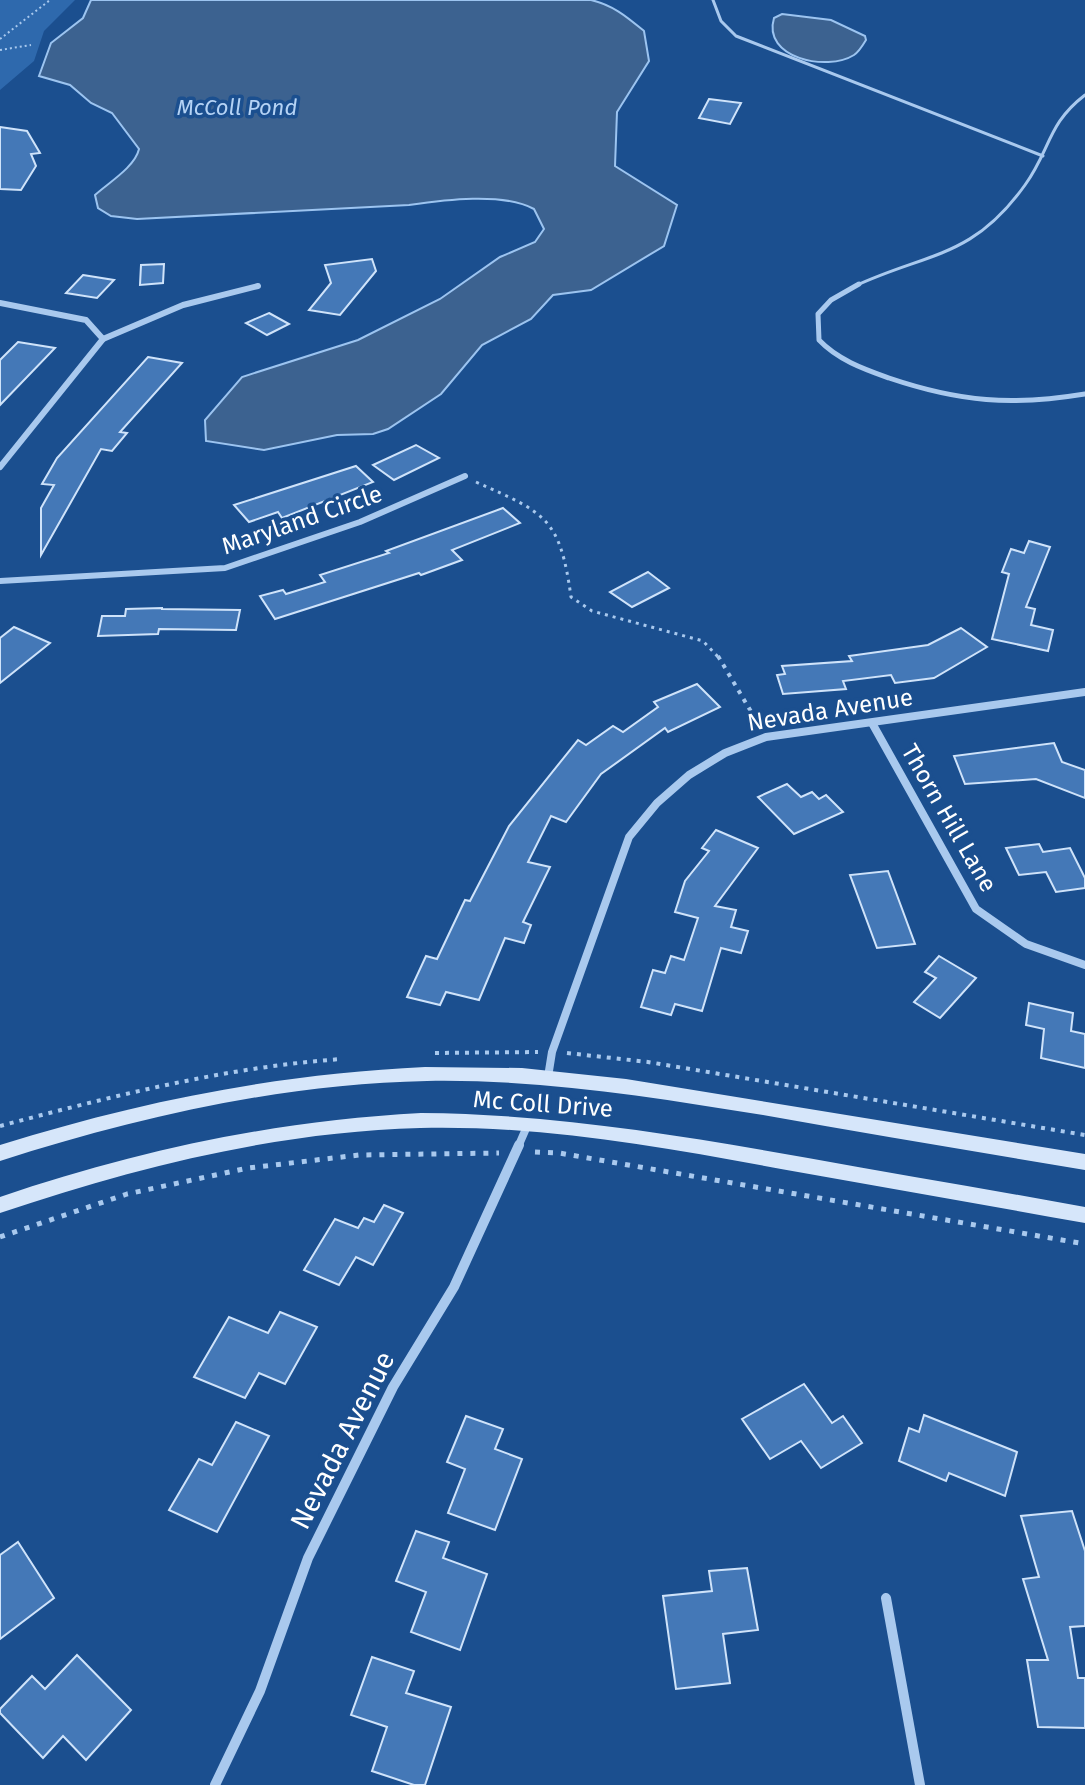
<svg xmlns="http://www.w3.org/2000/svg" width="1085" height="1785" font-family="'Fira Sans',sans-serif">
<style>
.green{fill:#2e69ad}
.water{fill:#3c6290;stroke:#9cc4f0;stroke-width:2}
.building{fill:#4478b7;stroke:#cfe3fa;stroke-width:2}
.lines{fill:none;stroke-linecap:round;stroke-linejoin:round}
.path-far3{stroke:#a9c9ee;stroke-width:2;stroke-dasharray:2 3;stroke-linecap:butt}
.path-far2{stroke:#a9c9ee;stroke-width:3;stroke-dasharray:3 5;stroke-linecap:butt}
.path-far1{stroke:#a9c9ee;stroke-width:4;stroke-dasharray:4 6;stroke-linecap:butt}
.path{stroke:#a9c9ee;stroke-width:5;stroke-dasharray:5 8;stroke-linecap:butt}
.service-far1{stroke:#a9c9ee;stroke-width:3}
.service{stroke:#a9c9ee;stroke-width:5}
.minor-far2{stroke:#a9c9ee;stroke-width:6}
.minor-far1{stroke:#a9c9ee;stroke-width:8}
.minor{stroke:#a9c9ee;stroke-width:10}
.secondary{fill:#d6e6fa;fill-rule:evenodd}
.labels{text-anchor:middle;stroke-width:7;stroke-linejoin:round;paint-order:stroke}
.far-water-label{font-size:22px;font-style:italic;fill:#b5d3f5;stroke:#1b4f8f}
.street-label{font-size:24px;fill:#fff;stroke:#1b4f8f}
.near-street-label{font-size:28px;fill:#fff;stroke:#1b4f8f}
</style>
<rect width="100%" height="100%" fill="#1b4f8f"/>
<path class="green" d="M0,0H75L44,31L34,61L0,90Z"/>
<g class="water">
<path d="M91,0H591C613,5 627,17 644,31L649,61L617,112L615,166L677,205L664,246L591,290L553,295L531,319L482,345L441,394L388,429L373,434L337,435L264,450L206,441L205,420L242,377L358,340L440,299L500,257L535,242L544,229L534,209C503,192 443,200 409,205L137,219L111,216L98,208L95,195C108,183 135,167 139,149L112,113L91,103L70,85L39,76L51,43L83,18Z"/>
<path d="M782,14L831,20L865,36L866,40C863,45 859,52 854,55C827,72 762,58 774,18Z"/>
</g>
<g class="building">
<path d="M709,99L741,103L730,124L699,118Z"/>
<path d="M0,127L27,131L40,153L31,154L36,166L21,190L0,189Z"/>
<path d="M372,259L376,271L340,315L309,310L331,283L325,265Z"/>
<path d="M164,264L163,283L140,285L141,265Z"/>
<path d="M83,275L114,280L97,298L66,293Z"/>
<path d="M269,313L289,324L267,335L246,323Z"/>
<path d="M18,342L55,348L0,405V360Z"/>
<path d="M148,357L182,363L120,432L127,433L112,451L101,449L41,555V508L54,485L42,484L57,458Z"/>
<path d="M416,445L439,458L394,480L373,465Z"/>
<path d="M356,466L373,482L282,518L278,512L249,522L234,505Z"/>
<path d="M503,508L520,523L452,550L462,560L421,575L419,573L275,619L260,596L283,590L286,594L325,582L320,575L389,553L386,551Z"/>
<path d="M1029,541L1050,547L1026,607L1035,609L1031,625L1053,630L1048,651L992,639L1009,574L1002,572L1011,549L1024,553Z"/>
<path d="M648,572L669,588L632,607L610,592Z"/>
<path d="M162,608V609L240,610L236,630L159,629L158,634L98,636L102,616H125L126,609Z"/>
<path d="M14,627L50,643L0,683V638Z"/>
<path d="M961,628L987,647L934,678L895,683L891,675L843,681L846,689L783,694L777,675L785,674L782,666L852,661L849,656L928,645Z"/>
<path d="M697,684L720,707L668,732L665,728L601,774L566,822L551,816L528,862L550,867L523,922L531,925L524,943L505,938L479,1000L446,992L440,1005L407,997L426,956L437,959L465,900L470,901L509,826L578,740L586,745L613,726L623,732L658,707L654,702Z"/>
<path d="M1054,743L1062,762L1085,770V798L1036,779L965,784L954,756Z"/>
<path d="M787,784L801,797L812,792L819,799L826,795L843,812L794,834L758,797Z"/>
<path d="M716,830L758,848L715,906L736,910L731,927L748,931L741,953L721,948L702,1011L675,1004L671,1015L641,1007L653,970L665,973L671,956L684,960L698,918L675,912L685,881L709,851L702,848Z"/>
<path d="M1039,844L1043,852L1070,848L1085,878V888L1056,892L1046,872L1019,875L1006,848Z"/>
<path d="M888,871L915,944L877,948L850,875Z"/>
<path d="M939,956L976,978L940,1018L914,1002L936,978L925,972Z"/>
<path d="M1029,1003L1073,1013L1071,1031L1085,1034V1068L1041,1058L1044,1029L1026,1025Z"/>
<path d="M384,1205L403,1213L373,1265L356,1257L339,1285L304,1270L335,1219L358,1228L364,1218L374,1222Z"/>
<path d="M280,1312L317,1327L285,1384L259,1373L245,1398L194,1377L229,1317L268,1333Z"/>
<path d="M804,1384L832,1423L843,1416L862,1443L821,1468L801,1441L770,1459L742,1419Z"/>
<path d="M924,1415L1017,1452L1005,1496L949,1473L946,1481L899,1461L909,1428L919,1432Z"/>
<path d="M466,1416L503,1429L495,1449L522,1459L495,1530L448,1513L465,1469L447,1462Z"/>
<path d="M236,1422L269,1436L217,1532L169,1510L199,1459L212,1465Z"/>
<path d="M1072,1511L1085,1551V1626L1070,1627L1078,1678H1085V1728L1038,1727L1027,1660H1048L1023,1579L1039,1577L1021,1516Z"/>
<path d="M416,1531L449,1542L443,1558L487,1574L460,1650L411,1632L426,1592L396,1581Z"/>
<path d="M18,1542L54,1598L0,1639V1555Z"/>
<path d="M747,1568L758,1630L723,1634L730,1683L676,1689L663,1596L712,1591L709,1571Z"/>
<path d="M77,1655L131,1710L86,1760L63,1736L43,1758L0,1713V1709L32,1676L45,1689Z"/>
<path d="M372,1657L414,1671L406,1693L451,1707L425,1785H414L372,1771L387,1727L351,1715Z"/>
</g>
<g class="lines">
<g class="path-far3">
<path d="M0,39L50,0"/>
<path d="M0,50L31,45"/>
</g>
<path class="path-far2" d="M476,482C545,513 560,517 571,597L592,611L703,641L719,658"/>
<g class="path-far1">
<path d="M718,656L759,725"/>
<path d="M435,1053L538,1052"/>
<path d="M567,1053L648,1062L1085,1135"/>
<path d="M0,1126C113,1096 226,1067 342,1059"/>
</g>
<g class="path">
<path d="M535,1152L559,1153L1085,1244"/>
<path d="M0,1237L127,1194L248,1168L359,1155L499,1153"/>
</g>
<g class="service-far1">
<path d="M713,0L721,21L736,36L1043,156"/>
<path d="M855,286C928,252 972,259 1025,185C1051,149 1047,124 1085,95"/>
</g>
<path class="service" d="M859,284L831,300L818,314L819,340C838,360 864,369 889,378C960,402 1012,406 1085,394"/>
<g class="minor-far2">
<path d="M0,303L86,320L103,339L0,467"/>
<path d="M103,339L183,305L258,286"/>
<path d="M0,581L225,568L360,522L465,476"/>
</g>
<g class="minor-far1">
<path d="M872,723L976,909L1026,944L1085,965"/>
<path d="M548,1077L552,1052L629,837L657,803L689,775L725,753L766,737L1085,692"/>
<path d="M518,1147L528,1124"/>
</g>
<g class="minor">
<path d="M886,1598L920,1785"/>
<path d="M215,1785L260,1691L308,1558L393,1387L454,1287L519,1145"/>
</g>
<g class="secondary">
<path d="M425,1067L522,1068L626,1079L1085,1154V1170C978,1152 870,1134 763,1115C651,1097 540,1079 427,1081C281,1084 138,1117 0,1161V1145C141,1101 277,1074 425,1067Z"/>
<path d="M421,1113C552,1114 679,1135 808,1158C901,1175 993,1190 1085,1207V1223C984,1205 882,1187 781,1169C662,1147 541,1125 420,1128C276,1132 136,1167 0,1213V1197C139,1150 274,1121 421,1113Z"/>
</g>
</g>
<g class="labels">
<g class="far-water-label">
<text x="237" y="115">McColl Pond</text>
</g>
<g class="street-label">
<text transform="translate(302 520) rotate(-19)" y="8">Maryland Circle</text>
<text transform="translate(830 710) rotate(-9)" y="8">Nevada Avenue</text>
<text transform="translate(949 818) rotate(60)" y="8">Thorn Hill Lane</text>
<text transform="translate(543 1104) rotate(4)" y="8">Mc Coll Drive</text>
</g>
<g class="near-street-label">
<text transform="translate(342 1440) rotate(-63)" y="10">Nevada Avenue</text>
</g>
</g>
</svg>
